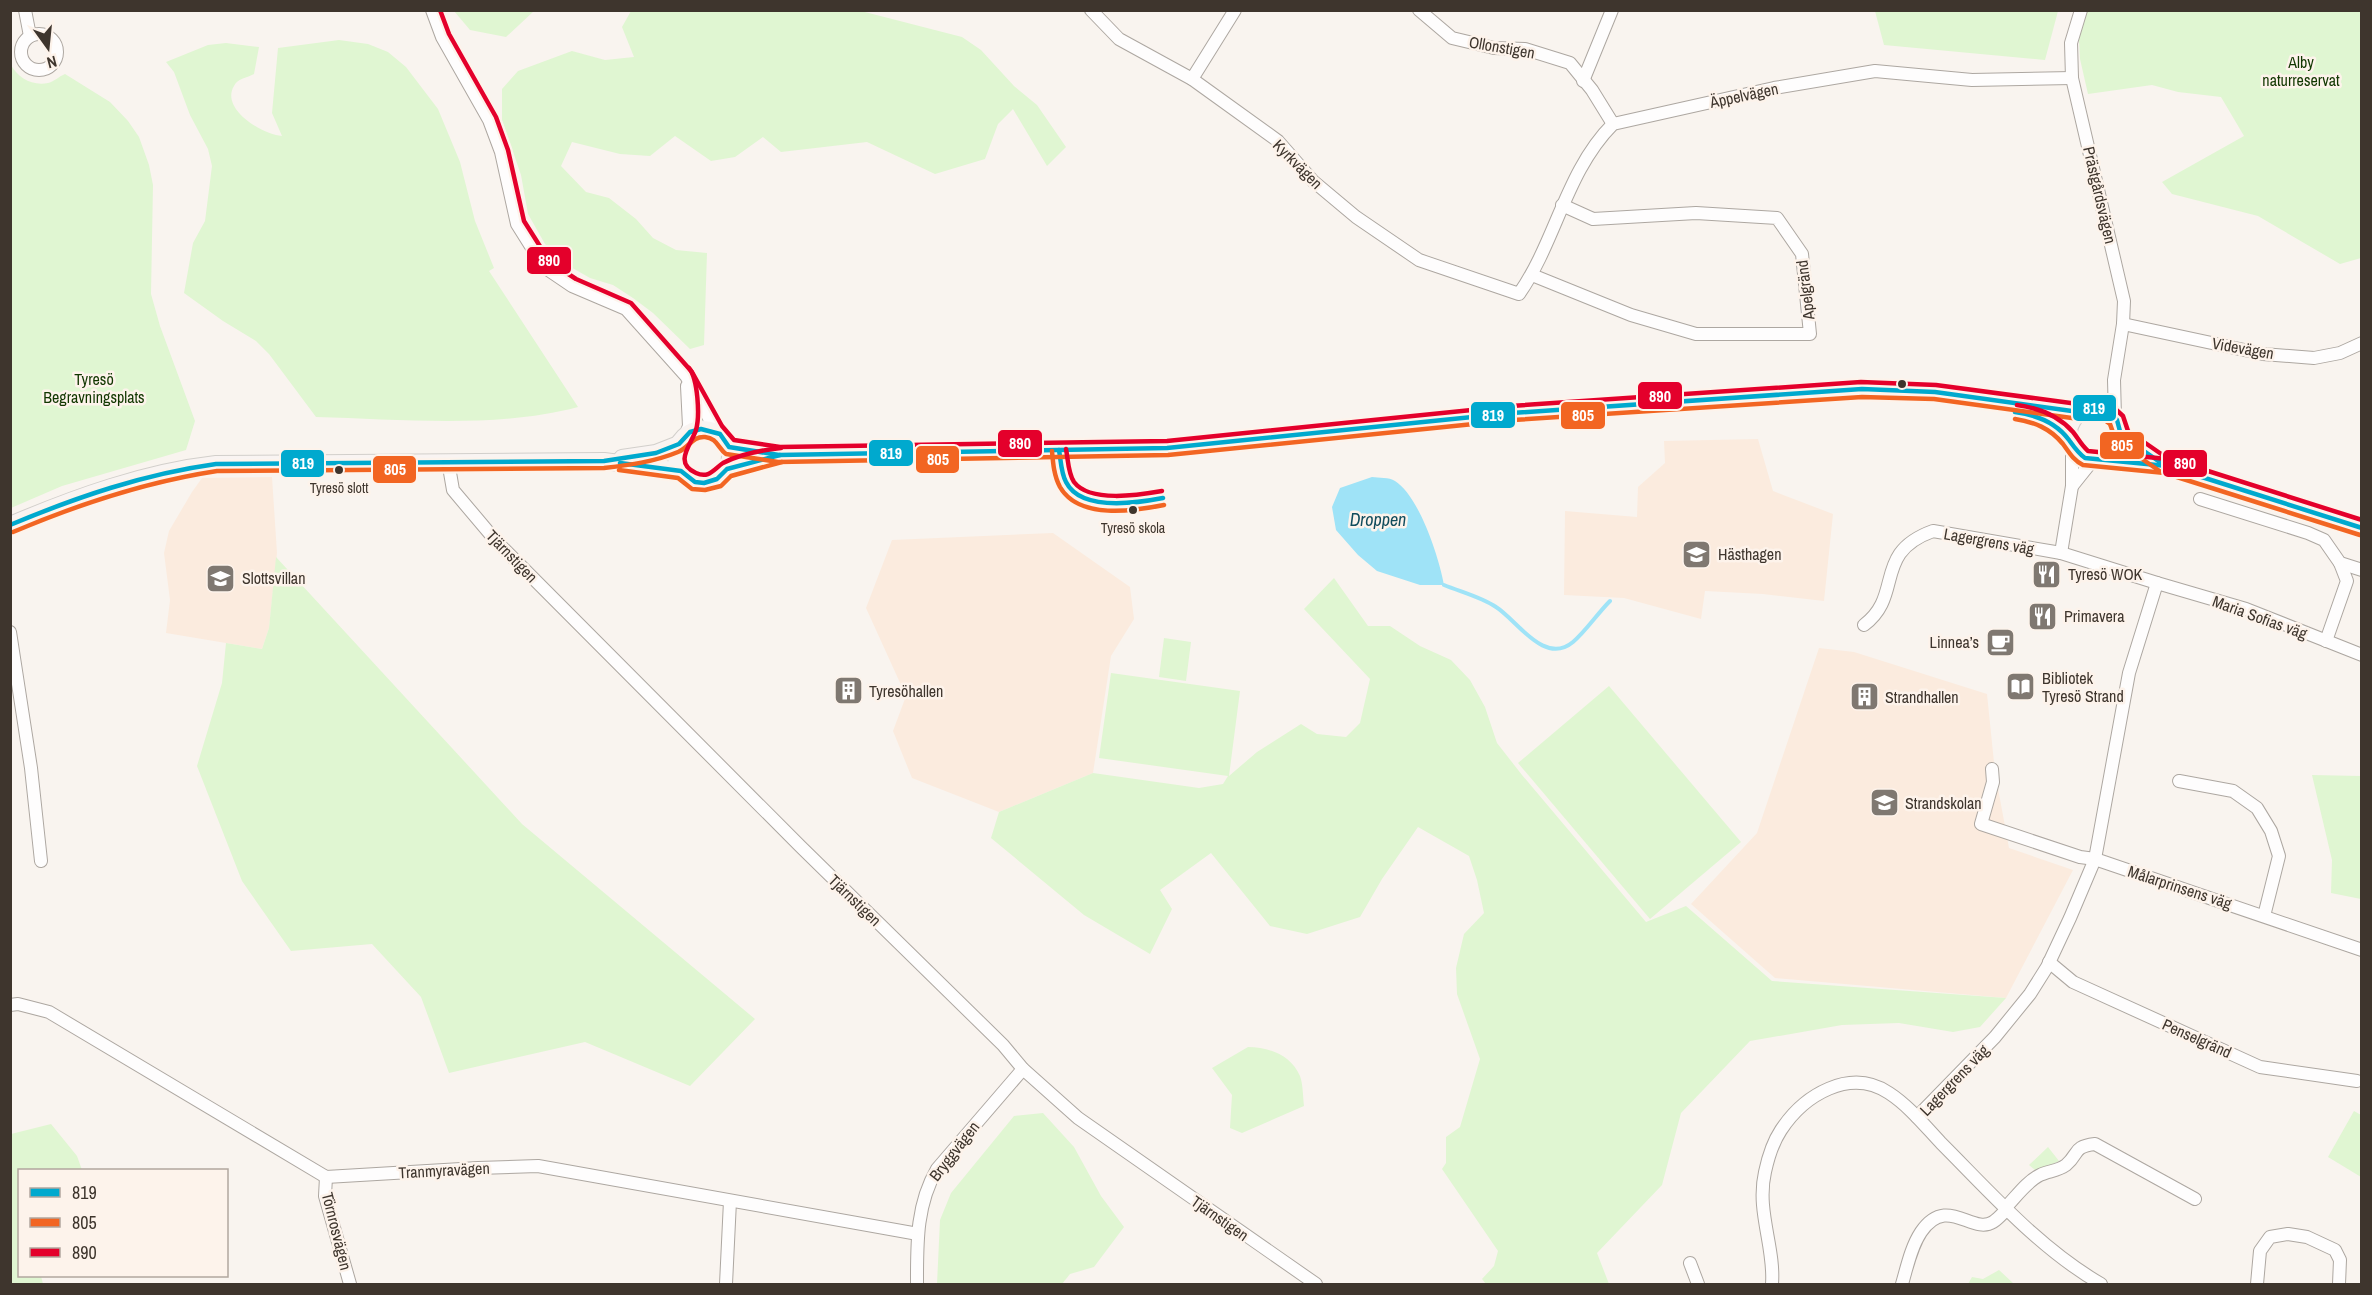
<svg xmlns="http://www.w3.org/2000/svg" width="2372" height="1295" font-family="'Archivo Narrow',sans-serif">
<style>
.built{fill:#fbebde}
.green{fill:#e0f6d2}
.water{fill:#9fe3f7}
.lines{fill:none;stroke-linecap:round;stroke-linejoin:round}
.stream{stroke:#9fe3f7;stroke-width:4}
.minor-casing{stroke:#ada7a1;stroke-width:14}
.major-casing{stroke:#d2cfcb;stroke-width:18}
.minor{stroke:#fefdfd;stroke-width:12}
.major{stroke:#f9f4f2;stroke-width:16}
.bus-1-casing{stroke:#fdf3eb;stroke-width:9}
.bus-2-casing{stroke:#fdf3eb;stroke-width:9}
.bus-3-casing{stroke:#fdf3eb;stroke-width:9}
.bus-1{stroke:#00a9ce;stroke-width:4.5}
.bus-2{stroke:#f26522;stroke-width:4.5}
.bus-3{stroke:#e4002b;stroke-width:4.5}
.bus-dot{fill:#3e352d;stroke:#fdf3eb;stroke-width:2}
.labels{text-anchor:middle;stroke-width:5;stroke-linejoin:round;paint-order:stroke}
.bus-label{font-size:14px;fill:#3e352d;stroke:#fdf3eb}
.street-label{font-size:16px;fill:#3e352d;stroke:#fdf3eb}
.park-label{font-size:16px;fill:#113700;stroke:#fdf3eb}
.poi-label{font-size:16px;fill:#3e352d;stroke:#fdf3eb;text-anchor:start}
.water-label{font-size:18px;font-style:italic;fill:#114c5c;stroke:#fdf3eb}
.line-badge{stroke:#fdf3eb;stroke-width:2}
.badge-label{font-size:16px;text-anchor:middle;font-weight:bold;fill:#fff}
</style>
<rect width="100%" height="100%" fill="#f9f4ef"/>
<g class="built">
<path d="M1758,439L1773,491L1833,514L1824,601L1763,594L1705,591L1701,619L1624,598L1564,595L1565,511L1637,517L1638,487L1665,463L1664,441Z"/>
<path d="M272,477L277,553L269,628L262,649L166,633L170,600L164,553L169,531L192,492L202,478Z"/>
<path d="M1053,533L1130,587L1134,619L1111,656L1093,773L999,812L912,778L893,731L906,696L866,608L892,540Z"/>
<path d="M1819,648L1854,652L1987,694L1995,772L2009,848L2073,870L2006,998L1775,978L1691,904L1757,833Z"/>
</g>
<g class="green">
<path d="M454,11H534L506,37L470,30Z"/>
<path d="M631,11H861L962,37L981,50L1014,86L1037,105L1066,147L1047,166L1013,109L998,124L985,159L935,174L867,142L781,152L763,137L735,157L711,161L675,136L650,156L620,154L572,142L561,166L586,192L609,198L636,219L653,238L676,250L707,253L704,345L690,349L653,313L633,298L613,285L590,278L569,266L545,244L528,214L521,175L502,120V89L518,71L572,51L605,60L634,57L622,27Z"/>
<path d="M1875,11V10L2058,11L2045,60L1884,45Z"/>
<path d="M2085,11H2361V258L2340,264L2258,216L2172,194L2162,182L2244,136L2221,97L2178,92L2152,85L2088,94L2080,59L2079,40Z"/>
<path d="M339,40L368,44L388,52L406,67L438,109L460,162L475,221L494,268L489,271L578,407C496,429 400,419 316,417L269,354L256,341L223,321L184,293L193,243L205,221L212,166L208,149L190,115L174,72L166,62L208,45L226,43L259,47L254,74C247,78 238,78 234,86C220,109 263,135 282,136L272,113L278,48Z"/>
<path d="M11,65C18,78 32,86 48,83C53,82 60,76 65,74L110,102L128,121L139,137L149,165L153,185L151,294L160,326L195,421L186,450L62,486L11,508Z"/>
<path d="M276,557L522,824L755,1019L690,1086L585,1042L449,1073L421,997L372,944L291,951L242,881L197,766L222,683L226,643L262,649L269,628Z"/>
<path d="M1334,578L1368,626H1390L1420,646L1451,660L1470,680L1485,707L1497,743L1522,775L1646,922L1686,906L1772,981L2006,998L1980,1027L1953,1032L1899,1023L1842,1025L1750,1041L1681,1113L1662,1185L1597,1253L1609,1284H1486L1482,1279L1494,1266L1498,1251L1442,1169L1446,1163V1137L1460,1127L1480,1059L1457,994L1456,968L1464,934L1484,913L1477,880L1469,856L1418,827L1382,879L1360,917L1307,934L1270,926L1211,853L1160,890L1172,909L1150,954L1084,915L991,838L999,812L1093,773L1199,788L1223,784L1228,776L1099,758L1111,673L1240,691L1229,776L1257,752L1301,724L1317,734L1346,737L1360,723L1370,679L1304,609Z"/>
<path d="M1164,638L1191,642L1186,681L1159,677Z"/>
<path d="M1609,686L1741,842L1650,919L1518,763Z"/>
<path d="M2312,775L2361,776V899L2331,893L2332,860Z"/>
<path d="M1248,1047C1269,1047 1291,1055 1300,1076C1303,1084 1303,1097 1304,1106L1242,1133L1230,1128L1232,1095L1212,1068Z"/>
<path d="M2354,1111L2361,1115V1177L2328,1157Z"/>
<path d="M1043,1113L1074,1147L1101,1196L1124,1227L1094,1267L1070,1274L1062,1284H937L940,1220L951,1193L1014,1116Z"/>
<path d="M51,1124L77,1156L82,1170H20V1276H41L43,1284H11V1134Z"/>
<path d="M2048,1147L2059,1161L2043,1169L2035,1170L2029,1165Z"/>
<path d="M1999,1270L2014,1284H1968L1972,1277L1983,1279Z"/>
</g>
<path class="water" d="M1372,477C1379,478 1389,477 1395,481C1419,496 1439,557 1444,585H1420L1377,571L1358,555L1336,530L1332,507L1340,488Z"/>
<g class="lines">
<path class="stream" d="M1444,585C1461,592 1481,597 1496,607C1517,620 1544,666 1573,642C1586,631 1597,614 1610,601"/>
<defs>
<g id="minor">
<path d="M25,10L30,36"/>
<path d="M432,10L442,37L489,120L501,152L517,224L544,267L572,286L626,309L686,376L716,431"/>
<path d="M1091,10L1119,39L1192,79L1278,141L1313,181L1356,217L1419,260L1519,294C1556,241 1566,171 1613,124L1774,88L1875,71L1972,80L2072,78"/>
<path d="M1419,10L1452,38L1494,48L1525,49L1570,63L1592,90L1613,124"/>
<path d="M2081,10L2071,43L2072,78L2124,301L2123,324L2114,380L2115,417"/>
<circle cx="39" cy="52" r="18"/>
<path d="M1192,79L1235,10"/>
<path d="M1583,81L1612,10"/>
<path d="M1532,275L1631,315L1696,334H1810L1802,254L1777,218L1696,213L1593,219L1562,205"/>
<path d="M2123,324L2263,354L2314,358L2340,353L2362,343"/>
<path d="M685,436L689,426L687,386"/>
<path d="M448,461L453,490L496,541L801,847L1003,1045L1023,1069L1078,1118L1316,1284"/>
<path d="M2073,485L2093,460"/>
<path d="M2200,499L2308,533L2324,540L2340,563L2362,570"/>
<path d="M2061,553L2072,486V446"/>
<path d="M2157,583L2246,609L2362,655"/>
<path d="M1864,625C1904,595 1872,553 1933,531L2061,553L2157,583L2129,673L2095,859L2070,918L2047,967L2030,994L1995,1037L1917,1117"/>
<path d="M10,632L31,768L41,861"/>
<path d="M2326,641L2347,581L2340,563"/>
<path d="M1992,769L1993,782L1981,824L2080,857L2095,859L2362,950"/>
<path d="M2179,781L2233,791L2257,808L2271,831L2279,856L2264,916"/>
<path d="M2049,962L2073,982L2260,1067L2357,1081"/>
<path d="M10,1005L18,1004L49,1012L326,1177L478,1168L538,1166L918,1234"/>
<path d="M326,1177L325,1196L350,1284"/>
<path d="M2006,1207C2016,1197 2026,1182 2040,1175C2048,1171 2058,1171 2066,1165C2080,1153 2072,1147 2095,1144L2195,1199"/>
<path d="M1690,1263L1698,1284"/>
<path d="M726,1284L730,1201"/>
<path d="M917,1284C917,1244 916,1205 937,1169L1023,1069"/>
<path d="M1772,1284C1775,1247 1756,1211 1765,1172C1768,1158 1773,1142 1781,1130C1804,1095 1850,1067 1889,1093C1909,1106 1925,1126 1941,1143C1991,1193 2040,1249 2101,1284"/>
<path d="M1902,1284C1907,1267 1911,1247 1921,1232C1947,1194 1972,1235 1993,1222C1998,1219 2003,1213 2007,1209"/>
<path d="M2257,1284L2260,1251L2270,1237L2288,1234L2307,1237L2335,1250L2340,1260L2339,1284"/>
</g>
<g id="major">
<path d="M2026,414L2039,415L2069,439"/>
<circle cx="703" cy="456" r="27"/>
<path d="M2121,435L2161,463"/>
<path d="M729,447L779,455L1167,448L1512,413L1862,389L1935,392L2079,412"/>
<path d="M622,458L656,453L679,444"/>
<path d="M2102,459C2112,454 2121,446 2121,434C2121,427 2117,418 2111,413C2082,391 2048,438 2085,458L2164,465L2362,528"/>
<path d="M727,469L773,457"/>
<path d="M10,525C76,497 145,472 216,464L604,461L681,471"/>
</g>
</defs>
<use href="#minor" class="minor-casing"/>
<use href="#major" class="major-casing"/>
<use href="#minor" class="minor"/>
<use href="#major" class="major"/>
<defs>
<g id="bus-1">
<path d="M2015,412C2037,415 2056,422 2069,440C2074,447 2078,453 2085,458L2167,466"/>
<path d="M1059,450C1061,461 1061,473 1066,482C1081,512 1137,503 1163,498"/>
<path d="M620,463L681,471L695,482L704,483L717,479L727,469L780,455"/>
<path d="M10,525C77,497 144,474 216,464L604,461L656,453L679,444L690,432L701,429L720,434L729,447L779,455L1167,448L1512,413L1862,389L1935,392L2079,412L2094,408L2107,411L2117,420L2121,435L2164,465L2362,528"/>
</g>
<g id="bus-2">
<path d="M2015,419C2034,422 2050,428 2063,444C2069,452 2073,460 2083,465L2165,473"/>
<path d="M1052,451C1053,463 1054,476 1060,487C1079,520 1134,511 1164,505"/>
<path d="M619,470L678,478L692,489L705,490L721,486L731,476L782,462"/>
<path d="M13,532C79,504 145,482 217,471L604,468C629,465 654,462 678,452C689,448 692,436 705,437C717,438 718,448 726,454L778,462L1168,455L1513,420L1862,397L1934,399L2079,419L2099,416L2110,424L2116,441L2161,472L2360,535"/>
</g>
<g id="bus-3">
<path d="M440,10L449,34L496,117L508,150L524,221L550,262L576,279L631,303L692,372L722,426L734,440L780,447L1167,441L1511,406L1861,382L1936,385L2078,404L2094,401L2111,405L2123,416L2128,431L2167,458L2362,520"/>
<path d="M689,368C698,379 700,416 696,430C691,445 673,463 696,473C709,479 714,469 723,463C740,454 763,450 781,448"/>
<path d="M2017,405C2039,408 2058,415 2073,432C2078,438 2081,445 2088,451L2167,459"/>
<path d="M1066,449C1068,459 1068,473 1074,482C1090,503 1139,495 1162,491"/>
</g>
</defs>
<use href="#bus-1" class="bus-1-casing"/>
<use href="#bus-2" class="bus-2-casing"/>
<use href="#bus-3" class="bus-3-casing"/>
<use href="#bus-1" class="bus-1"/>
<use href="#bus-2" class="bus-2"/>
<use href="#bus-3" class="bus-3"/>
</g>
<defs>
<symbol id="school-square" viewBox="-11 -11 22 22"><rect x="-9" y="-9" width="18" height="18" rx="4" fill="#7f7871" stroke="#fdf3eb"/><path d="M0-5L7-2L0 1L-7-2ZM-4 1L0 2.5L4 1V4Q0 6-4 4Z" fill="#fff"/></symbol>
<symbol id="restaurant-square" viewBox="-11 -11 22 22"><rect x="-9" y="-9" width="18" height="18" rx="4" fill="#7f7871" stroke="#fdf3eb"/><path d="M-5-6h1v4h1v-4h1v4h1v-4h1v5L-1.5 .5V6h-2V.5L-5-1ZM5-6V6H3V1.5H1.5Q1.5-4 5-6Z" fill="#fff"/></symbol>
<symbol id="cafe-square" viewBox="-11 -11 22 22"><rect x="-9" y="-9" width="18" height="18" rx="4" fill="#7f7871" stroke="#fdf3eb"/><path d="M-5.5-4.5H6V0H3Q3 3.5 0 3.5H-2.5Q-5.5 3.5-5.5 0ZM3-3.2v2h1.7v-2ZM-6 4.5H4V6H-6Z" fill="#fff"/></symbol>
<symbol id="library-square" viewBox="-11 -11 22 22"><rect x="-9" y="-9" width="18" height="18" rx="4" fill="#7f7871" stroke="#fdf3eb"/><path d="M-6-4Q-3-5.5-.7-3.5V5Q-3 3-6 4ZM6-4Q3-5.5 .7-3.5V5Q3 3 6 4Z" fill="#fff"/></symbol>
<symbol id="building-square" viewBox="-11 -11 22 22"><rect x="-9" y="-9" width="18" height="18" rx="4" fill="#7f7871" stroke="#fdf3eb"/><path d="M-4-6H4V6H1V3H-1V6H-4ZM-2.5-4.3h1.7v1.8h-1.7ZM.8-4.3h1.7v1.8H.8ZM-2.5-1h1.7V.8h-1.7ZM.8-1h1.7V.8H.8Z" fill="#fff"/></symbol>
</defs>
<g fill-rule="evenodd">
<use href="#school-square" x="1680" y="538" width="33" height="33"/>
<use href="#restaurant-square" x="2030" y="558" width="33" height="33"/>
<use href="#school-square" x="204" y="562" width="33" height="33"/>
<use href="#restaurant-square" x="2026" y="600" width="33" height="33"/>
<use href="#cafe-square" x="1984" y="626" width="33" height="33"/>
<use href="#library-square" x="2004" y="670" width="33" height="33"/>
<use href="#building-square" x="832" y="674" width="33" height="33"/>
<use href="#building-square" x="1848" y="680" width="33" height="33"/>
<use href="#school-square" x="1868" y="786" width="33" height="33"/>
</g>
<g class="bus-dot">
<circle cx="1902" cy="384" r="5"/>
<circle cx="339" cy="470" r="5"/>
<circle cx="1133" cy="510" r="5"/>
</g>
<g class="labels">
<g class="bus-label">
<text x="339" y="493">Tyresö slott</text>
<text x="1133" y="533">Tyresö skola</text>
</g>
<g class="street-label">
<text transform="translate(1502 47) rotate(10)" y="6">Ollonstigen</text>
<text transform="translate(1744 95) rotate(-12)" y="6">Äppelvägen</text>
<text transform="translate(1298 164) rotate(45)" y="6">Kyrkvägen</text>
<text transform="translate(2100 195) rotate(77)" y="6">Prästgårdsvägen</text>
<text transform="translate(1805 290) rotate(-97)" y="6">Apelgränd</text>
<text transform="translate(2243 348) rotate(10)" y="6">Videvägen</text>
<text transform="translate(1989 541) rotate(10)" y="6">Lagergrens väg</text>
<text transform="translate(512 556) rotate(46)" y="6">Tjärnstigen</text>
<text transform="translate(2260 617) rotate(20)" y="6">Maria Sofias väg</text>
<text transform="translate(2180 887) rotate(18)" y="6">Målarprinsens väg</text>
<text transform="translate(855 900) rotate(44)" y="6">Tjärnstigen</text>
<text transform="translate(2197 1038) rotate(24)" y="6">Penselgränd</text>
<text transform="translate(1954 1080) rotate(-46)" y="6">Lagergrens väg</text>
<text transform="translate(954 1151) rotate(-52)" y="6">Bryggvägen</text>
<text transform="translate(444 1170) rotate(-3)" y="6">Tranmyravägen</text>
<text transform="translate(1220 1218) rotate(35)" y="6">Tjärnstigen</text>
<text transform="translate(337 1231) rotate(76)" y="6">Törnrosvägen</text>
</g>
<g class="park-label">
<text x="2301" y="68">Alby<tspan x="2301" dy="18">naturreservat</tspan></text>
<text x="94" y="385">Tyresö<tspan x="94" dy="18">Begravningsplats</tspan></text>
</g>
<g class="poi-label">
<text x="1718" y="560">Hästhagen</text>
<text x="2068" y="580">Tyresö WOK</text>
<text x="242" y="584">Slottsvillan</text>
<text x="2064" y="622">Primavera</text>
<text x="1979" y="648" text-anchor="end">Linnea’s</text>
<text x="2042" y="684">Bibliotek<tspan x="2042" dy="18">Tyresö Strand</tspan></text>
<text x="869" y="697">Tyresöhallen</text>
<text x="1885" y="703">Strandhallen</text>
<text x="1905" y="809">Strandskolan</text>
</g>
<g class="water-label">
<text x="1378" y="526">Droppen</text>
</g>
</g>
<g class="line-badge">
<rect x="526" y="246" width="46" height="29" rx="6" fill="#e4002b"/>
<rect x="1637" y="381" width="46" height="29" rx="6" fill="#e4002b"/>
<rect x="2072" y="394" width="45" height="28" rx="6" fill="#00a9ce"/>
<rect x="1470" y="401" width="46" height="28" rx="6" fill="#00a9ce"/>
<rect x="1560" y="401" width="46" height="29" rx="6" fill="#f26522"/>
<rect x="997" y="429" width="46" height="29" rx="6" fill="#e4002b"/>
<rect x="2099" y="431" width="46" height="29" rx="6" fill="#f26522"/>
<rect x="868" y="439" width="46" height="28" rx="6" fill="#00a9ce"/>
<rect x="915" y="445" width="45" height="29" rx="6" fill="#f26522"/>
<rect x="280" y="449" width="45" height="29" rx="6" fill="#00a9ce"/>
<rect x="2162" y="449" width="46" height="29" rx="6" fill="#e4002b"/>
<rect x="372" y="455" width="45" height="29" rx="6" fill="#f26522"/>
</g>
<g class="badge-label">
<text x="549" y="266">890</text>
<text x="1660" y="402">890</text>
<text x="2094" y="414">819</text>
<text x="1493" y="421">819</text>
<text x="1583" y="421">805</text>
<text x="1020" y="449">890</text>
<text x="2122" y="451">805</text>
<text x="891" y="459">819</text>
<text x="938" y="465">805</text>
<text x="303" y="469">819</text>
<text x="2185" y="469">890</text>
<text x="395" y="475">805</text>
</g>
<rect width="2372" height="1295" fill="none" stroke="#3e352d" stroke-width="24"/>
<rect x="18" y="1169" width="210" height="108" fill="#fdf3eb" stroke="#b1a79f" stroke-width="1.5"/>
<rect x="30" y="1188" width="30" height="9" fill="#00a9ce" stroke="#b1a79f" stroke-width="1.5"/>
<text x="72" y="1199" font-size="18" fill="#3e352d">819</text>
<rect x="30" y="1218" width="30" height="9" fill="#f26522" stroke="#b1a79f" stroke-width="1.5"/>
<text x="72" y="1229" font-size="18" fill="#3e352d">805</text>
<rect x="30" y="1248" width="30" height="9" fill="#e4002b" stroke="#b1a79f" stroke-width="1.5"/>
<text x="72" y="1259" font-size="18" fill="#3e352d">890</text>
<g transform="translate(48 48) rotate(165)" stroke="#fdf3eb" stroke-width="4.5" paint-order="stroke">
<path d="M0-4.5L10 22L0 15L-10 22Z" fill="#3e352d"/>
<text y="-9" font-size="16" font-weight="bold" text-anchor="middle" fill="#3e352d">N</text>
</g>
</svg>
